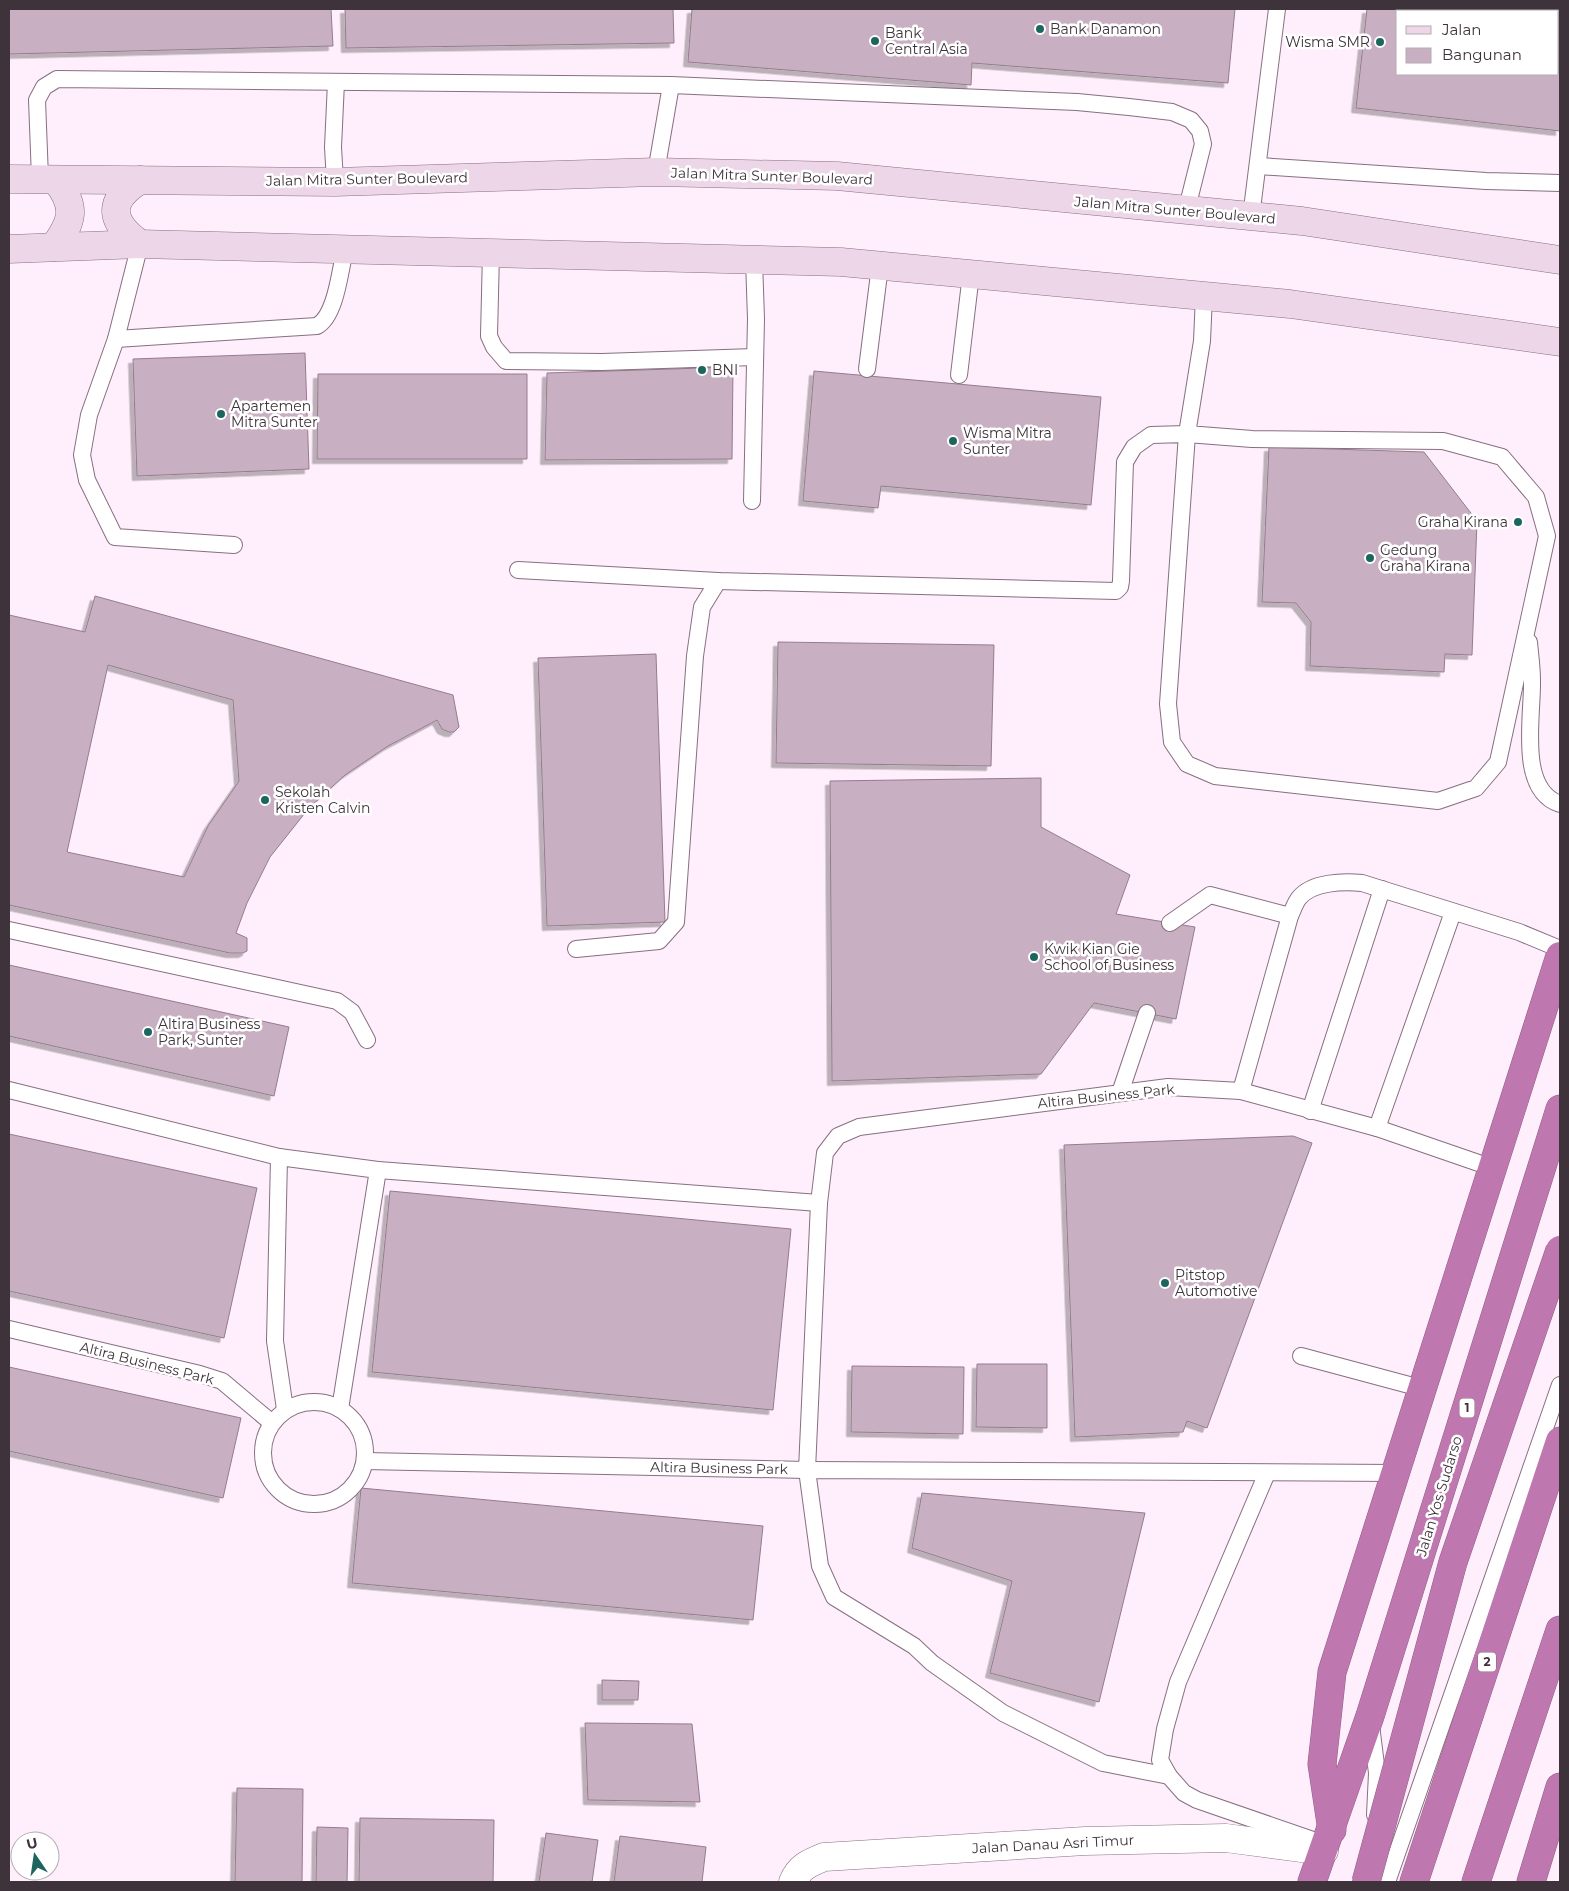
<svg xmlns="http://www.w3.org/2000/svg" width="1569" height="1891" font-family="Montserrat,sans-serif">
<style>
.building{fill:#c9afc2;stroke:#947c8e;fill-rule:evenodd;filter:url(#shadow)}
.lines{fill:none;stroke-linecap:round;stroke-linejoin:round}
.lane-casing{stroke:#876f81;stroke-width:18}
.street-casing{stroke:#876f81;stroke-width:29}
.secondary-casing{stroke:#876f81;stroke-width:29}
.highway-casing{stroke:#916086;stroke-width:29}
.lane{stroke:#fff;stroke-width:16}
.street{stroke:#fff;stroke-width:28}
.secondary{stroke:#ecd6e7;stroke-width:28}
.highway{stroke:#be78af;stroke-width:28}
.highway-bridge-casing{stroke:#916086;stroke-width:29;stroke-linecap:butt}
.highway-bridge{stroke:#be78af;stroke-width:28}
.poi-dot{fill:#1c665f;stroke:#fff;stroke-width:2}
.labels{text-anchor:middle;stroke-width:5;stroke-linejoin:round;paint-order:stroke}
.shield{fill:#fff;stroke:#787076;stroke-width:1}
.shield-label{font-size:12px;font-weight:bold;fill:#3e333b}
.poi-label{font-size:14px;fill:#3e333b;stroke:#fff;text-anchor:start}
.street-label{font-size:14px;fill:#3e333b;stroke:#fff}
</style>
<defs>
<filter id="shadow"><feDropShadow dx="-4.5" dy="4.5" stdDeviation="0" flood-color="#0004"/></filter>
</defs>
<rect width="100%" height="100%" fill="#ffeefb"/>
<g class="building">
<path d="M9,9H331L333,46L9,54Z"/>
<path d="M345,9H673L674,43L346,48Z"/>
<path d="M692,9H1235L1228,83L972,63L971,85L688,62Z"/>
<path d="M1367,9H1560V131L1356,108ZM1398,11H1558V74H1398Z"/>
<path d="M305,353L309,469L137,476L133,359Z"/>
<path d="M733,367L732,459L545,460L547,373Z"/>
<path d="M814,371L1101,397L1091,505L881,486L878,508L803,501Z"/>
<path d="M318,374H527V459H317Z"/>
<path d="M1269,447L1424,452L1477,521L1472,655L1445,654L1444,672L1310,666L1311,622L1296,603L1262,602Z"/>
<path d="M95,596L453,695L459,727L454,732H449L442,729L437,720L388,746L345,775L309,808L270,857L247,903L236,933L247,938V951L243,953H230L9,905V615L85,632ZM108,665L233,700L239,781L208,826L184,877L67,852Z"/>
<path d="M778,642L994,645L991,766L776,763Z"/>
<path d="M656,654L665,922L547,926L538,658Z"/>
<path d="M1041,778V827L1130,875L1116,914L1195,927L1176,1019L1094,1003L1041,1074L832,1081L830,781Z"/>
<path d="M9,965L289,1027L274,1096L9,1036Z"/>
<path d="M9,1134L257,1188L224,1338L9,1291Z"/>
<path d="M1293,1136L1312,1143L1207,1428L1187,1421L1183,1432L1075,1437L1064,1145Z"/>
<path d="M390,1191L791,1229L773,1410L372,1372Z"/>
<path d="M977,1364H1047V1428L976,1427Z"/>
<path d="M852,1366L964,1367L963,1434L851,1432Z"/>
<path d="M9,1367L241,1418L223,1498L9,1451Z"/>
<path d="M361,1488L763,1526L753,1620L352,1583Z"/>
<path d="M922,1493L1145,1513L1099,1702L990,1673L1012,1581L912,1548Z"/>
<path d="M602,1680L639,1681L638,1700H602Z"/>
<path d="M585,1723L692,1724L700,1802L588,1800Z"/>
<path d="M237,1788L303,1789L302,1882H235Z"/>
<path d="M360,1818L494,1820L493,1882H359Z"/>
<path d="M317,1827L348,1828L347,1882H316Z"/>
<path d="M546,1833L598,1840L592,1882H539Z"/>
<path d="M620,1836L706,1847L702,1882H614Z"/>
</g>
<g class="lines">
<defs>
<g id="lane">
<path d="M1259,166L1486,181L1560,183"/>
<path d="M656,172L671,85"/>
<path d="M40,178L37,100L44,87L57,79L671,85L1077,102L1129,107L1172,112L1191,120L1200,131L1203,144L1186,212"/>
<path d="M335,182L333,147L336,82"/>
<path d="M1251,217L1277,9"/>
<path d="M140,244L116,339L89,415L82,455L87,480L115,537L234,545"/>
<path d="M491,253L489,336L494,347L506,361L602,362L755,357"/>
<path d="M116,339L317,326C336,316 340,270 345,250"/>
<path d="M867,369L880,266"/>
<path d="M959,375L971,274"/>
<path d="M752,501L756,319L754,260"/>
<path d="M518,570L718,581L1116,591L1120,587L1121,581L1125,462L1134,447L1151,435L1187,434L1252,439L1443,441L1502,457L1536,497L1547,536L1498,762L1476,788L1438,801L1215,776L1187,764L1172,742L1168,704L1187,434L1202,341L1204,296"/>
<path d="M1529,642C1530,654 1532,667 1532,680C1533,715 1517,790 1560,804"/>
<path d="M1170,923L1210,895L1290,916"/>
<path d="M9,930L337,1001L352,1012L367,1040"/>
<path d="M576,949L659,941L676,922L695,656L702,607L718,581"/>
<path d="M9,1090L279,1157"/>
<path d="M1241,1091L1290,916C1293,910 1295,903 1299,898C1312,882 1343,881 1362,883L1519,932L1560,949"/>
<path d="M1120,1093L1147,1013"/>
<path d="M1310,1111L1382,889"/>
<path d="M1377,1128L1453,912"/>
<path d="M378,1170L819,1203"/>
<path d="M9,1329L200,1374L222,1381L272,1423"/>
<path d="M1301,1356L1424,1389"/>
<circle cx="314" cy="1453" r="51"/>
<path d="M285,1409L275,1341L279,1157L378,1170L340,1409"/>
<path d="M365,1461L807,1470L819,1203L825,1153L838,1136L859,1127L1168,1087L1241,1091L1377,1128L1493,1168"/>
<path d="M1267,1473L1178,1682L1165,1729L1160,1760L1169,1776L1184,1793L1197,1800L1313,1840"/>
<path d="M1371,1725L1377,1773L1375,1815"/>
<path d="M1169,1776L1103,1763L1003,1713L932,1663L914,1646L834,1597L820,1566L807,1470L1397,1473"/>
<path d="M1387,1882L1560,1385"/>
</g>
<path id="street" d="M793,1882C799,1867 809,1863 824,1857L1085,1841L1226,1838L1324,1851"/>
<g id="secondary">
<path d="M9,179L335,182L656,172L837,176L1302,221L1560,260"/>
<path d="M140,244C109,221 107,201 140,180"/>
<path d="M54,247C73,221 77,207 56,180"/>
<path d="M9,249L140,244L841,262L1290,304L1560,342"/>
</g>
<g id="highway">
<path d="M1332,1830L1322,1764L1332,1672L1560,956"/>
<path d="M1312,1882L1370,1716L1560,1109"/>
<path d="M1414,1882L1560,1441"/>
<path d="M1476,1882L1560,1630"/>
<path d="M1531,1882L1560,1787"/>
</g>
</defs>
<use href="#lane" class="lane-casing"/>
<use href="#street" class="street-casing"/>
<use href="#secondary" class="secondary-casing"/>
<use href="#highway" class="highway-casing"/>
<use href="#lane" class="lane"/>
<use href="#street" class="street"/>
<use href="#secondary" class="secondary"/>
<use href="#highway" class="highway"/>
<defs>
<path id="highway-bridge" d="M1366,1882L1453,1562L1560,1250"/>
</defs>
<use href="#highway-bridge" class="highway-bridge-casing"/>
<use href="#highway-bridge" class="highway-bridge"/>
</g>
<g class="poi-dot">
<circle cx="1040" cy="29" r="5"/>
<circle cx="875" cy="41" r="5"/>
<circle cx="1380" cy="42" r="5"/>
<circle cx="702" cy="370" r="5"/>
<circle cx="221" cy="414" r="5"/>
<circle cx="953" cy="441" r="5"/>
<circle cx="1518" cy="522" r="5"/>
<circle cx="1370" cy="558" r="5"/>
<circle cx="265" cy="800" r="5"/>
<circle cx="1034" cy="957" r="5"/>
<circle cx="148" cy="1032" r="5"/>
<circle cx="1165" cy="1283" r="5"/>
</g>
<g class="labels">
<g class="shield">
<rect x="1459.5" y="1398.5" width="15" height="19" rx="4"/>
<rect x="1478" y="1652.5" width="18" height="19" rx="4"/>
</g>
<g class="shield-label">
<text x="1467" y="1412">1</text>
<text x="1487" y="1666">2</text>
</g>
<g class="poi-label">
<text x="1050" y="34">Bank Danamon</text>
<text x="885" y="38">Bank<tspan x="885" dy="16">Central Asia</tspan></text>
<text x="1370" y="47" text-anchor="end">Wisma SMR</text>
<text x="712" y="375">BNI</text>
<text x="231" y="411">Apartemen<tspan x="231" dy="16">Mitra Sunter</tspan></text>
<text x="963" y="438">Wisma Mitra<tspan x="963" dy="16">Sunter</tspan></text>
<text x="1508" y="527" text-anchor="end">Graha Kirana</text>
<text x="1380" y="555">Gedung<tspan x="1380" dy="16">Graha Kirana</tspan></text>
<text x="275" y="797">Sekolah<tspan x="275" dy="16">Kristen Calvin</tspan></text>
<text x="1044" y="954">Kwik Kian Gie<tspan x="1044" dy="16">School of Business</tspan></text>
<text x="158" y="1029">Altira Business<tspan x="158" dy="16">Park, Sunter</tspan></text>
<text x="1175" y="1280">Pitstop<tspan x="1175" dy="16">Automotive</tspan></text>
</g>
<g class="street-label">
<text transform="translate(772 176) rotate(2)" y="5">Jalan Mitra Sunter Boulevard</text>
<text transform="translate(367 179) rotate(-1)" y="5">Jalan Mitra Sunter Boulevard</text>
<text transform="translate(1175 210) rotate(5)" y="5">Jalan Mitra Sunter Boulevard</text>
<text transform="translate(1106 1096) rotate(-6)" y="5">Altira Business Park</text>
<text transform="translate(147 1363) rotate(14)" y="5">Altira Business Park</text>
<text transform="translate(719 1468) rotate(1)" y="5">Altira Business Park</text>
<text transform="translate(1439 1496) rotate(-73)" y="5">Jalan Yos Sudarso</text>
<text transform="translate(1053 1844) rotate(-3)" y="5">Jalan Danau Asri Timur</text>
</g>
</g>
<rect width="1569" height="1891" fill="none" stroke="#3e333b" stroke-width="20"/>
<rect x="1396" y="10" width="162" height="65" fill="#ffffff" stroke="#b2adb1"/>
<rect x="1406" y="26" width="25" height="8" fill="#ecd6e7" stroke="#b2adb1"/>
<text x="1442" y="35" font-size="15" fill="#3e333b">Jalan</text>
<rect x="1406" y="48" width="25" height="15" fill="#c9afc2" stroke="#b2adb1"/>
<text x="1442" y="60" font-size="15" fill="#3e333b">Bangunan</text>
<g transform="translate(35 1856) rotate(347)"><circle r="24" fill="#ffffff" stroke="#b2adb1"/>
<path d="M0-4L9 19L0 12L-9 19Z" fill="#1c665f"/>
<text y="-8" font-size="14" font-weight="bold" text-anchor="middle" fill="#3e333b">U</text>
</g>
</svg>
